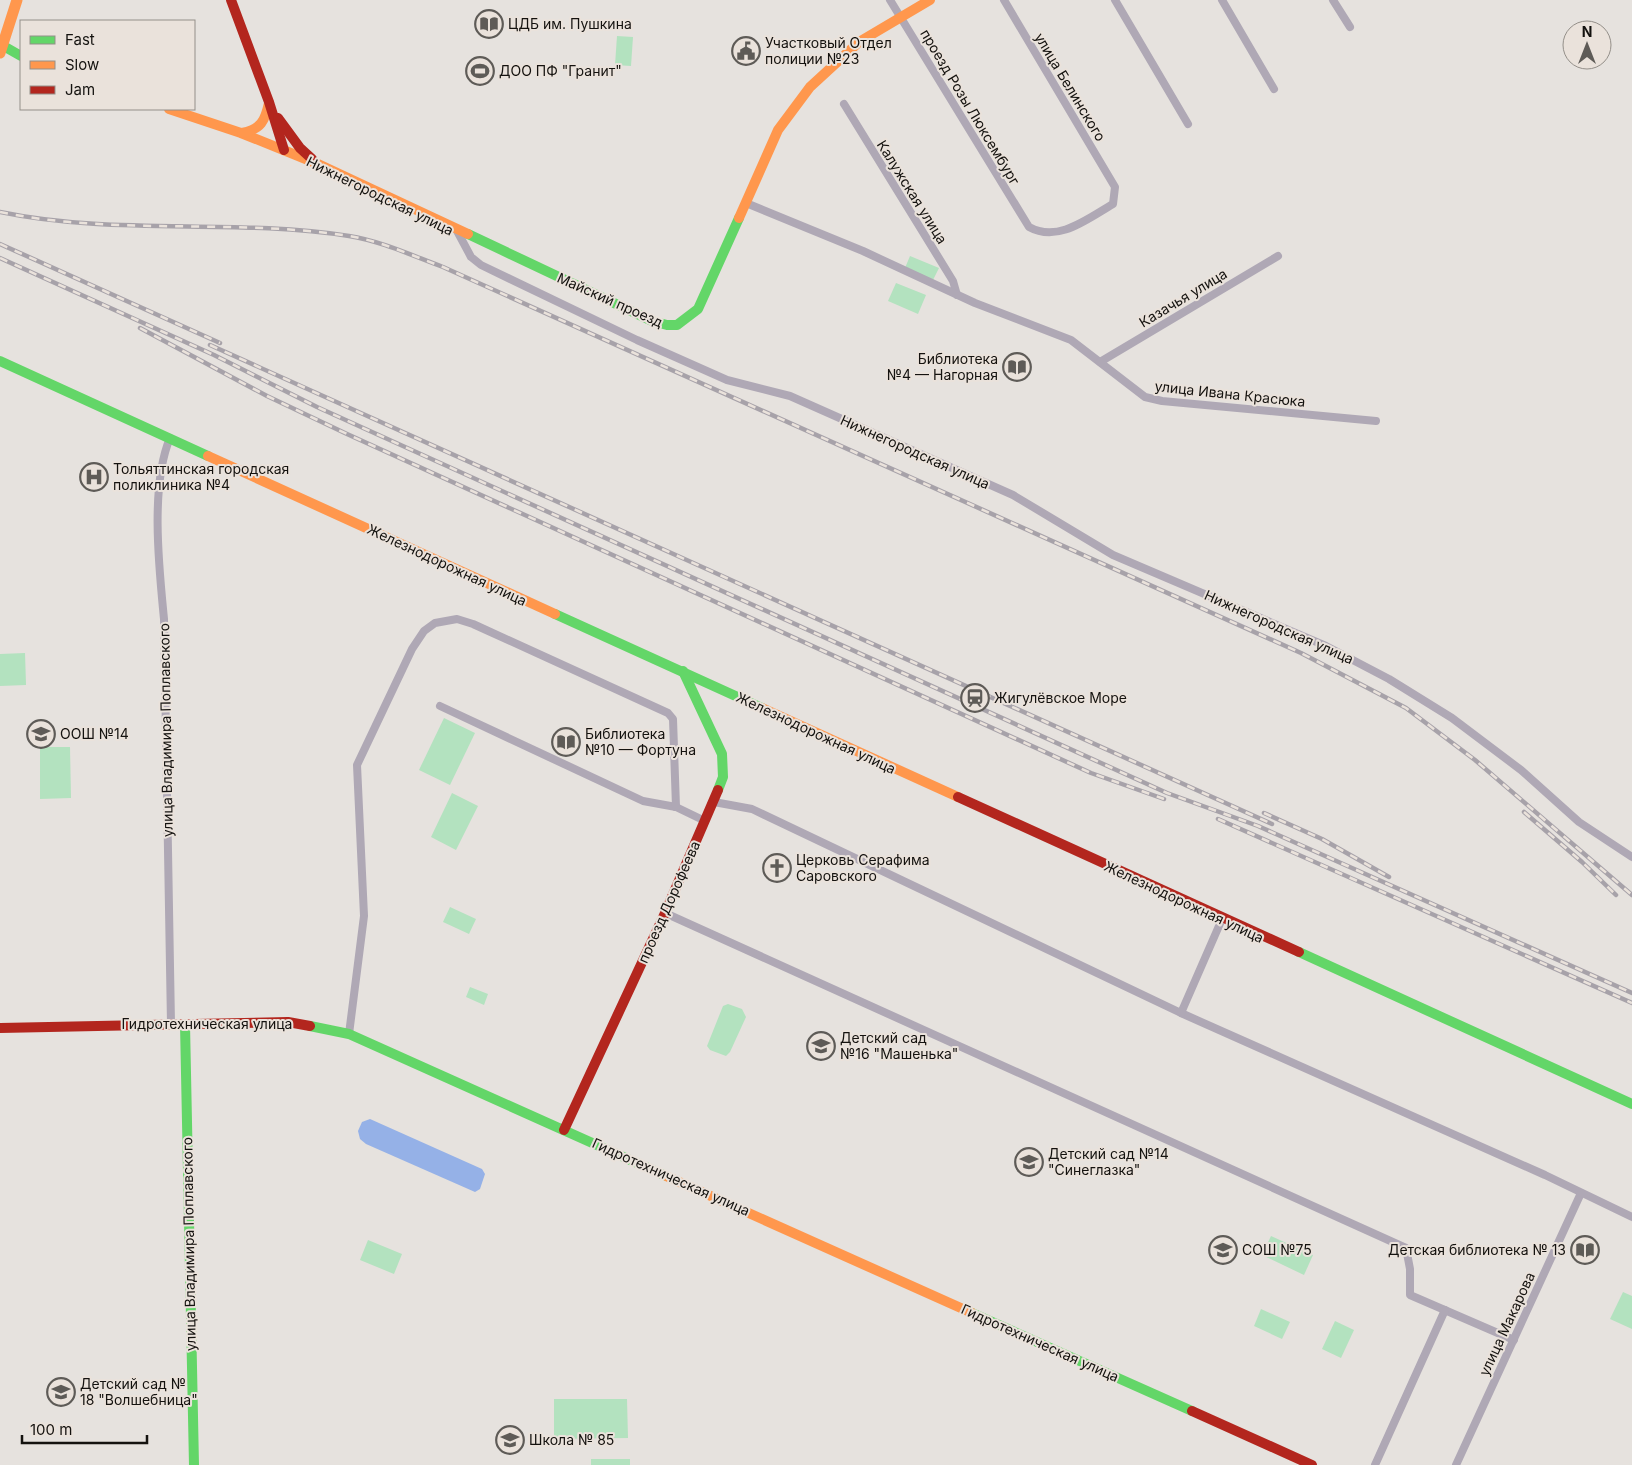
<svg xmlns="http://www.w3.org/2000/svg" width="1632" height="1465" font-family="Inter,sans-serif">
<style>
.green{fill:#b3e2bf}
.water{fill:#95b1e7}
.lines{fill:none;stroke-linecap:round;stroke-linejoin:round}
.street{stroke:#afa8b5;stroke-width:8}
.fast{stroke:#63d668;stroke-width:10}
.slow{stroke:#ff974d;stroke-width:10}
.jam{stroke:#b3261e;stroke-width:10}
.rail-casing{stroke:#a7a2a9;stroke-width:4.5}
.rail{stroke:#eae2db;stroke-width:2.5;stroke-dasharray:8;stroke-linecap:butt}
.slow-bridge{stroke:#ff974d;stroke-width:11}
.labels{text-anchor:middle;stroke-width:4;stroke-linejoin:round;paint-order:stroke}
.poi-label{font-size:14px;fill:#14120f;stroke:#eae2db;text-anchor:start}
.street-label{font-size:14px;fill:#14120f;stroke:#eae2db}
</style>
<rect width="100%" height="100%" fill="#e6e2de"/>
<g class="green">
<path d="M617,36L633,37L631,66L615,65Z"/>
<path d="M910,256L939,268L933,280L905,268Z"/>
<path d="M896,283L926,295L918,314L888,301Z"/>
<path d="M25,653L26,685L0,686V654Z"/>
<path d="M444,718L475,733L450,785L419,770Z"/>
<path d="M40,747H70L71,798L40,799Z"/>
<path d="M452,793L478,806L456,850L431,837Z"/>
<path d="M450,907L476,919L469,934L443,922Z"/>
<path d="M470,987L488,994L484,1005L466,997Z"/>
<path d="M728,1004L742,1009L746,1017L730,1052L726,1056L710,1050L707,1046L723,1006Z"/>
<path d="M1271,1236L1313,1255L1304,1275L1262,1255Z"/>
<path d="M368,1240L402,1254L394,1274L360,1260Z"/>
<path d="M1623,1292L1632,1296V1329L1610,1319Z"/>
<path d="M1261,1309L1290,1322L1282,1339L1254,1326Z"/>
<path d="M1335,1321L1354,1330L1341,1358L1322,1349Z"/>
<path d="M554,1399H627L628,1438L554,1439Z"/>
<rect x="591" y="1459" width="39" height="6"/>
</g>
<path class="water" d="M370,1119L482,1169L485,1174L480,1189L475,1192L366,1144L360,1139L358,1131L362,1122Z"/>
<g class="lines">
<g class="street">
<path d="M890,0L1029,227C1058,243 1087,219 1113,204L1115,187L1004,0"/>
<path d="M1115,0L1188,124"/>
<path d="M1222,0L1274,89"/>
<path d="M1333,0L1350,27"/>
<path d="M844,104L953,281L957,295"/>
<path d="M746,203L863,251L975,303L1071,340L1145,397L1162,401L1376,421"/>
<path d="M456,229L471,257L481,265L637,340L727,380L790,396L1013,495L1113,555L1326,646L1389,679L1452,718L1521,770L1579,822L1632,857"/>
<path d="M1100,362L1278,256"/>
<path d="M170,438C150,485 159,568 164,619L171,1024"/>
<path d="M440,706L643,801L676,807L705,821"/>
<path d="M714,802L752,809L1181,1013L1545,1175L1632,1217"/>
<path d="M665,913L1406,1248L1410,1269V1295L1514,1340"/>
<path d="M1181,1013L1222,919"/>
<path d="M349,1034L364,916L357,765L412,649L424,631L435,623L457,619L473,624L668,713L673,719L676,807"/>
<path d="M1375,1465L1445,1310"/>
<path d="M1456,1465L1581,1193"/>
</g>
<g class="fast">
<path d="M0,44L21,56"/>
<path d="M468,234L652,321L667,325H677L698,309L739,218"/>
<path d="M0,361L208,456"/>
<path d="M555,614L762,708"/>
<path d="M683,671L722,754L723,777L718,790"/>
<path d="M1299,952L1632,1104"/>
<path d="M185,1024L194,1465"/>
<path d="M310,1026L349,1034L666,1176"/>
<path d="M972,1313L1192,1411"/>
</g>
<g class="slow">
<path d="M169,109L241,133L318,164L468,234"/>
<path d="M242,133C261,129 265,121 269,103"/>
<path d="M739,218L778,130L810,87L859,42L930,0"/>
<path d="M208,456L555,614"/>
<path d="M762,708L958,797"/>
<path d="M666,1176L972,1313"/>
</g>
<g class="jam">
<path d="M231,0L269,102L284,150"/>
<path d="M278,118L300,148L312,159"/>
<path d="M958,797L1299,952"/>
<path d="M0,1028L288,1022L310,1026"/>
<path d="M564,1130L665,913L718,790"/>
<path d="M1192,1411L1312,1465"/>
</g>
<defs>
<g id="rail">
<path d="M0,212C115,236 234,218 349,236C381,241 413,256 443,267L1301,653L1406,708L1475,760L1632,895"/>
<path d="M0,244L220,343"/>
<path d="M0,258L214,355L317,407L1167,793L1258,826L1632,993"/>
<path d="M140,328L267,396L347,434L1091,773L1164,799"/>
<path d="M210,345L1272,824"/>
<path d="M1524,812L1582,862L1616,895"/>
<path d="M1264,813L1322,839L1389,877"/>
<path d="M1218,819L1632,1003"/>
</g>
</defs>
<use href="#rail" class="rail-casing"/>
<use href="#rail" class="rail"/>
<path class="slow-bridge" d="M0,53L17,0"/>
</g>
<defs>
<symbol id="library-ring" viewBox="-11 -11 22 22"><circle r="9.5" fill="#eae2db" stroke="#5e5b57" stroke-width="1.5"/><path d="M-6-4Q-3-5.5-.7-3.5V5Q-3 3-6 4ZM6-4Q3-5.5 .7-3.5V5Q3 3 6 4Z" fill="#5e5b57"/></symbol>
<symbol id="civic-ring" viewBox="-11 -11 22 22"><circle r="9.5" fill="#eae2db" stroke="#5e5b57" stroke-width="1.5"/><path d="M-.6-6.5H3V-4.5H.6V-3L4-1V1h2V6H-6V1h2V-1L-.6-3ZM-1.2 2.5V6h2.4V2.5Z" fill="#5e5b57"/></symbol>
<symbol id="stadium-ring" viewBox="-11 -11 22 22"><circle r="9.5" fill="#eae2db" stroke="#5e5b57" stroke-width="1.5"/><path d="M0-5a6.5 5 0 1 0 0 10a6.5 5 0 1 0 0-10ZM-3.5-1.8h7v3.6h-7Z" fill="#5e5b57"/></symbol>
<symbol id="hospital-ring" viewBox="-11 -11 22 22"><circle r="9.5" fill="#eae2db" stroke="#5e5b57" stroke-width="1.5"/><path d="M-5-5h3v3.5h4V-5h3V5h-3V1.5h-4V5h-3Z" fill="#5e5b57"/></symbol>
<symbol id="station-ring" viewBox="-11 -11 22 22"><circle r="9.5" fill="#eae2db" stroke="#5e5b57" stroke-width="1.5"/><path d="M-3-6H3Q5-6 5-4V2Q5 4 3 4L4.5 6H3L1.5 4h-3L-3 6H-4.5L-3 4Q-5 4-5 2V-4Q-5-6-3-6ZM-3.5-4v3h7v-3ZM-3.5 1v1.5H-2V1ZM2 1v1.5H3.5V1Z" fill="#5e5b57"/></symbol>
<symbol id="school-ring" viewBox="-11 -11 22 22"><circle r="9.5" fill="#eae2db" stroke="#5e5b57" stroke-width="1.5"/><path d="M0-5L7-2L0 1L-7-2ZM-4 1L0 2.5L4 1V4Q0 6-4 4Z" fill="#5e5b57"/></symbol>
<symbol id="church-ring" viewBox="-11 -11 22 22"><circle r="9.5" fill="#eae2db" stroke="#5e5b57" stroke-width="1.5"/><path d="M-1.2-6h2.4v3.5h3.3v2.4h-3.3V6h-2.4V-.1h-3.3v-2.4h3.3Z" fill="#5e5b57"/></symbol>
</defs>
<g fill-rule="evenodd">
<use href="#library-ring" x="473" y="8" width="32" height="32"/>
<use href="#civic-ring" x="730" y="35" width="32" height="32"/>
<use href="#stadium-ring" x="464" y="55" width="32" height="32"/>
<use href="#library-ring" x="1001" y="351" width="32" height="32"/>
<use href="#hospital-ring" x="78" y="461" width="32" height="32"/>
<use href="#station-ring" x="959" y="682" width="32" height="32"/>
<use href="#school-ring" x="25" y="718" width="32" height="32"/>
<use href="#library-ring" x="550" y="726" width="32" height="32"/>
<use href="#church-ring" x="761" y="852" width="32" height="32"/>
<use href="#school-ring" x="805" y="1030" width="32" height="32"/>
<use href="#school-ring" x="1013" y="1146" width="32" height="32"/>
<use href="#school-ring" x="1207" y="1234" width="32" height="32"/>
<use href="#library-ring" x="1569" y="1234" width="32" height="32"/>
<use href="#school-ring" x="45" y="1376" width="32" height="32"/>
<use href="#school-ring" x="494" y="1424" width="32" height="32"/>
</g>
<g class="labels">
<g class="poi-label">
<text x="508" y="29">ЦДБ им. Пушкина</text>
<text x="765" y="48">Участковый Отдел<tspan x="765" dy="16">полиции №23</tspan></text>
<text x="499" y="76">ДОО ПФ "Гранит"</text>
<text x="998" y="364" text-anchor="end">Библиотека<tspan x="998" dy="16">№4 — Нагорная</tspan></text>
<text x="113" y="474">Тольяттинская городская<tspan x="113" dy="16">поликлиника №4</tspan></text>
<text x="994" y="703">Жигулёвское Море</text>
<text x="60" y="739">ООШ №14</text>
<text x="585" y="739">Библиотека<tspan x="585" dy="16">№10 — Фортуна</tspan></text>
<text x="796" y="865">Церковь Серафима<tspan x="796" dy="16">Саровского</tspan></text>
<text x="840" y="1043">Детский сад<tspan x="840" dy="16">№16 "Машенька"</tspan></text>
<text x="1048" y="1159">Детский сад №14<tspan x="1048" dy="16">"Синеглазка"</tspan></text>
<text x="1242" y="1255">СОШ №75</text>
<text x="1566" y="1255" text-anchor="end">Детская библиотека № 13</text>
<text x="80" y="1389">Детский сад №<tspan x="80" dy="16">18 "Волшебница"</tspan></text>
<text x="529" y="1445">Школа № 85</text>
</g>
<g class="street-label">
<text transform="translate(1070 87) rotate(59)" y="5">улица Белинского</text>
<text transform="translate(970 107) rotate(59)" y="5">проезд Розы Люксембург</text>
<text transform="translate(912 192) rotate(58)" y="5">Калужская улица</text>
<text transform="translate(380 196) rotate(26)" y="5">Нижнегородская улица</text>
<text transform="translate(1183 298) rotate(-31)" y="5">Казачья улица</text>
<text transform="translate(610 300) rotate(24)" y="5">Майский проезд</text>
<text transform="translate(1230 394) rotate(6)" y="5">улица Ивана Красюка</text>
<text transform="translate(915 452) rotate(24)" y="5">Нижнегородская улица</text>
<text transform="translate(447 565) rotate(25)" y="5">Железнодорожная улица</text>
<text transform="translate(1279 627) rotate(24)" y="5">Нижнегородская улица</text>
<text transform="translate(166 730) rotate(-91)" y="5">улица Владимира Поплавского</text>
<text transform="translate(816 733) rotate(25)" y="5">Железнодорожная улица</text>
<text transform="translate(669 902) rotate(-66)" y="5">проезд Дорофеева</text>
<text transform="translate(1184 902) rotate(25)" y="5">Железнодорожная улица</text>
<text x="207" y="1029">Гидротехническая улица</text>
<text transform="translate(671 1177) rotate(24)" y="5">Гидротехническая улица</text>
<text transform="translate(189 1244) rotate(-91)" y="5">улица Владимира Поплавского</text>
<text transform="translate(1507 1324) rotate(-65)" y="5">улица Макарова</text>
<text transform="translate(1040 1343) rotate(24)" y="5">Гидротехническая улица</text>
</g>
</g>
<rect x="20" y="20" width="175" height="90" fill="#eae2db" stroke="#948f89"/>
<rect x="30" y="36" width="25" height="8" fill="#63d668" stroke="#948f89"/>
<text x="65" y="45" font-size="15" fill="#14120f">Fast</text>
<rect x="30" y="61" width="25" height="8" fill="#ff974d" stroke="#948f89"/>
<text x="65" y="70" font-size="15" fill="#14120f">Slow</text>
<rect x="30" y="86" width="25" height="8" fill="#b3261e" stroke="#948f89"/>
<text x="65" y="95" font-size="15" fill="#14120f">Jam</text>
<g transform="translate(1587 45)"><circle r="24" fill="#eae2db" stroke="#948f89"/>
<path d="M0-4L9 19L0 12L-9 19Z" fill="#5e5b57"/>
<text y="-8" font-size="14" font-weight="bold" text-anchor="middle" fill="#14120f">N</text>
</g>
<path d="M22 1435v8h125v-8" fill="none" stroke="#14120f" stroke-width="2.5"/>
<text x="30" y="1435" font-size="15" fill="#14120f" stroke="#eae2db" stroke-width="4" paint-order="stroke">100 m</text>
</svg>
